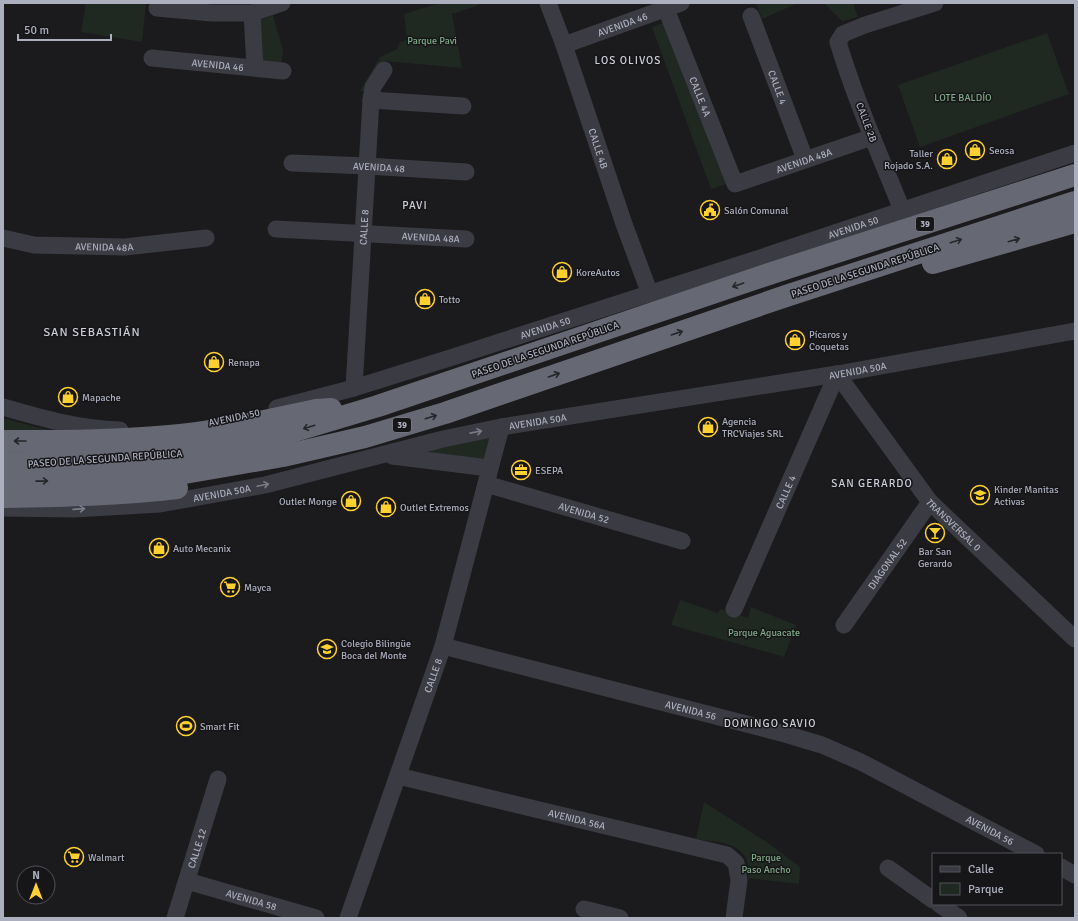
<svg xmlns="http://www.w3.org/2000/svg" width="1078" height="921" font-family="Signika,sans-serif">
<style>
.green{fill:#1f2922}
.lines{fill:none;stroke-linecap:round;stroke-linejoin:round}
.minor{stroke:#3b3b43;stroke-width:17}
.highway{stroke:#666874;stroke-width:22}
.oneway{stroke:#26262a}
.oneway2{stroke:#797b87}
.labels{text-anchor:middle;stroke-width:3;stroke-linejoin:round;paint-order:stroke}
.shield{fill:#161518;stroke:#7f818c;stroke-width:1}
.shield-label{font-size:9px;font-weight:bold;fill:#acafbe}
.street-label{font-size:10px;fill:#acafbe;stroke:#161518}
.park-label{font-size:10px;fill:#81aa88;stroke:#161518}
.poi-label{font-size:10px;fill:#acafbe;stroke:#161518;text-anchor:start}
.neighbourhood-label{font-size:11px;letter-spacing:1px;fill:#cdcfd9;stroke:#161518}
.quarter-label{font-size:12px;letter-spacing:1px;fill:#cdcfd9;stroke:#161518}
</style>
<rect width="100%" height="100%" fill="#1b1a1d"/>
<g class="green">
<path d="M86,3H146L142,42L81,32Z"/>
<path d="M440,3H478L479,5L452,14L462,68L384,61L376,75V91H360L380,57L397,49L400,42L407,40L404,14Z"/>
<path d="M756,3H798L762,19Z"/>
<path d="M824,3H853L858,17L842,21Z"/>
<path d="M273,15L283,51L281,66L260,64L256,21Z"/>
<path d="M671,20L729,183L711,189L652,27Z"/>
<path d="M1047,33L1069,94L920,147L898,85Z"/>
<path d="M3,418L36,427L71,434L3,436Z"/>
<path d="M491,436L484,460L411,451Z"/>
<path d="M680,600L718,613L720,609L748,618L751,607L796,625L784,657L671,625Z"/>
<path d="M704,802L768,843L800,867L799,884L748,878C748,874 749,869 748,865C744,841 714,842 696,839Z"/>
</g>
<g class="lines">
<g class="minor">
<path id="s1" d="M548,3L564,45L624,224L650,294"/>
<path d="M157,8L212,13H252L282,3"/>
<path id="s2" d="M666,9L735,184L872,137"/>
<path d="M252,13L255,68"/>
<path id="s3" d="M751,16L805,159"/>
<path id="s4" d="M564,45L681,3"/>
<path id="s5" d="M152,58L283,71"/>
<path d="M371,100L463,106"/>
<path id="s6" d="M292,163L367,166L466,172"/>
<path d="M902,210C880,155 855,99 838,42L843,34L865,25L935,3"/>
<path id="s7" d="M276,229L466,239"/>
<path id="s8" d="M3,238L34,245L125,247L206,238"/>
<path id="s9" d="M837,374L930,502L1075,639"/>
<path id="s10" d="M354,388L371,100L373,87L384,70"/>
<path d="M3,407C41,418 80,429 120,430"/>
<path id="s11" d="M277,408L354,388L453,357L760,258L1075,153"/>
<path d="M392,456L489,468"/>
<path id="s12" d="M486,484L682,541"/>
<path id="s13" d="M3,508L74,509L160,504L265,485L443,439L501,427L837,374L1075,331"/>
<path id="s14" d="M734,609L837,374"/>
<path id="s15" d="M844,625L930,502"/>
<path id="s16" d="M443,646L785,734L822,745L861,762L1036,854"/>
<path id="s17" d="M398,776L727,855L736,863L739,880L734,918"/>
<path d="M1061,867L1075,875"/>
<path d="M888,868L933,900"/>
<path id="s18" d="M187,881L316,918"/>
<path d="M939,904L959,918"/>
<path d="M584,909L620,918"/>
<path id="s19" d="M175,918L218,779"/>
<path id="s20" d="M348,918L443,646L501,427"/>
</g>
<g class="highway">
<path d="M933,263L1075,222"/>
<path d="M3,441C59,441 114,441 169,436C219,432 267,420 316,410L331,409"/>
<path d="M3,463L115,459L179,454L246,442L288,433L378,406L775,272L1075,175"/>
<path d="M3,482L90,479L179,474L283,456L365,437L445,413L786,296L1075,202"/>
<path d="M3,497C61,496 120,495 177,488"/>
</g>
</g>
<defs><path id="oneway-shaft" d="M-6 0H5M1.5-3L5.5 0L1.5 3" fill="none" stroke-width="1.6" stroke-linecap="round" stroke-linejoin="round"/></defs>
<g class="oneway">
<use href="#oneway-shaft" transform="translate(1014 240) rotate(-16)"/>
<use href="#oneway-shaft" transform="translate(956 241) rotate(-18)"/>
<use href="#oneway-shaft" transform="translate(738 285) rotate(161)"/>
<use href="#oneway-shaft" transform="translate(677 333) rotate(-19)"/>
<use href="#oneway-shaft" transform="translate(554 375) rotate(-19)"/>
<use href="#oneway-shaft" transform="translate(431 417) rotate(-17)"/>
<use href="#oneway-shaft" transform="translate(309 427) rotate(163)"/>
<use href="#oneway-shaft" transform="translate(20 441) rotate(180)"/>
<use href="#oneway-shaft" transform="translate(42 481) rotate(-1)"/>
</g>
<g class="oneway2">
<use href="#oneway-shaft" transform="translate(476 432) rotate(-11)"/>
<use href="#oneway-shaft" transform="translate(263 485) rotate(-12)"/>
<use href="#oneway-shaft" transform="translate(79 509) rotate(-4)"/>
</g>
<defs>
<symbol id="shop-ring" viewBox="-11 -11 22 22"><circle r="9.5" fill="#161518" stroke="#ffd130" stroke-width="1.5"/><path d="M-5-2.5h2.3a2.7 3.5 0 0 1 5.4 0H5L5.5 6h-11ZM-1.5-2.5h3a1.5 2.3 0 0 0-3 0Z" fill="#ffd130"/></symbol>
<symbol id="civic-ring" viewBox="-11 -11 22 22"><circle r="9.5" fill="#161518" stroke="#ffd130" stroke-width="1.5"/><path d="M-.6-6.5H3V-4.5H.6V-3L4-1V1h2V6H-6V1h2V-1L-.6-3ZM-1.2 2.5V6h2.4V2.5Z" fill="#ffd130"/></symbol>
<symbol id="office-ring" viewBox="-11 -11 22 22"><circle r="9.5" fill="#161518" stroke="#ffd130" stroke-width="1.5"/><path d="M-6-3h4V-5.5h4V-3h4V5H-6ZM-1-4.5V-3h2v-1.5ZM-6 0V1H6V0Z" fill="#ffd130"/></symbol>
<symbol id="school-ring" viewBox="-11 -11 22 22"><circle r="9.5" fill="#161518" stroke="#ffd130" stroke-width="1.5"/><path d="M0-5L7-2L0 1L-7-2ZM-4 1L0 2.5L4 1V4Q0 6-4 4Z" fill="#ffd130"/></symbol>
<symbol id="bar-ring" viewBox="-11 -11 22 22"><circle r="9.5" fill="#161518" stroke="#ffd130" stroke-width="1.5"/><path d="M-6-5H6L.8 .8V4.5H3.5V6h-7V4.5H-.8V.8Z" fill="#ffd130"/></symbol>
<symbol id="supermarket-ring" viewBox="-11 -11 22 22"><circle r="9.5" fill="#161518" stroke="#ffd130" stroke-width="1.5"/><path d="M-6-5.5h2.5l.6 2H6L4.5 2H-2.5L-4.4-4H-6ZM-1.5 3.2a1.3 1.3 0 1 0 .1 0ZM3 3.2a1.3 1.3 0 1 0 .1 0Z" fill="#ffd130"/></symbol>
<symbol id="stadium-ring" viewBox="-11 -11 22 22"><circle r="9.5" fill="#161518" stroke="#ffd130" stroke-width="1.5"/><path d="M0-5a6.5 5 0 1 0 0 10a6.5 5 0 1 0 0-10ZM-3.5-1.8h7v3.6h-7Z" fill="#ffd130"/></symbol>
</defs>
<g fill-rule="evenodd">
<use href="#shop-ring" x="964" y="139" width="22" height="22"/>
<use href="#shop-ring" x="936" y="148" width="22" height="22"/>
<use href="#civic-ring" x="699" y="199" width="22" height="22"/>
<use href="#shop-ring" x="551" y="261" width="22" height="22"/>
<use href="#shop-ring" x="414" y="288" width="22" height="22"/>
<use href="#shop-ring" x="784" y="329" width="22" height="22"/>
<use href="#shop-ring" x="203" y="351" width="22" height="22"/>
<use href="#shop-ring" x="57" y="386" width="22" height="22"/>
<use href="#shop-ring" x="697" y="416" width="22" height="22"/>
<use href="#office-ring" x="510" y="459" width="22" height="22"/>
<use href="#school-ring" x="969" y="484" width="22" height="22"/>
<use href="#shop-ring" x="340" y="490" width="22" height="22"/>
<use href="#shop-ring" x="375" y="496" width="22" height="22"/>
<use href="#bar-ring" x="924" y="522" width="22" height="22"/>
<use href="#shop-ring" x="148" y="537" width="22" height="22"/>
<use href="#supermarket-ring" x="219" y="576" width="22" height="22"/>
<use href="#school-ring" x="316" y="638" width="22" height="22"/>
<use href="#stadium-ring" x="175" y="715" width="22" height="22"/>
<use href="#supermarket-ring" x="63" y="846" width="22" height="22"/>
</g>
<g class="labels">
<g class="shield">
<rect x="916" y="217" width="18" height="14" rx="3"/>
<rect x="393" y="418" width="18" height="14" rx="3"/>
</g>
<g class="shield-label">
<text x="925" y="227">39</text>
<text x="402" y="428">39</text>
</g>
<g class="street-label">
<text dy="4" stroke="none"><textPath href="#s4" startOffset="62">AVENIDA 46</textPath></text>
<text dy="4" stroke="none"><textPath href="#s5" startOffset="66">AVENIDA 46</textPath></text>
<text dy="4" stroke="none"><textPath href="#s3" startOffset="76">CALLE 4</textPath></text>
<text dy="4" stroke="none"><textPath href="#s2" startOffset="94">CALLE 4A</textPath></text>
<text transform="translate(867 122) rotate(69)" y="4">CALLE 2B</text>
<text dy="4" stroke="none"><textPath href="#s1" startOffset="154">CALLE 4B</textPath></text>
<text dy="4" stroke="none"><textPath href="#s2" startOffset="261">AVENIDA 48A</textPath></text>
<text dy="4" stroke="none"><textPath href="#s6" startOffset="87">AVENIDA 48</textPath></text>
<text dy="4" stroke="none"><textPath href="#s10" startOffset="161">CALLE 8</textPath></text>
<text dy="4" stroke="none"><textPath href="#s11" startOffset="604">AVENIDA 50</textPath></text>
<text dy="4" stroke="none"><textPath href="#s7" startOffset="155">AVENIDA 48A</textPath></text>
<text dy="4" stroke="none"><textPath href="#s8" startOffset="102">AVENIDA 48A</textPath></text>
<text transform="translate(865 270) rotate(-18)" y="4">PASEO DE LA SEGUNDA REPÚBLICA</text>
<text dy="4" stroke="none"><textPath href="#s11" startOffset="280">AVENIDA 50</textPath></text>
<text transform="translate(545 349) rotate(-19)" y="4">PASEO DE LA SEGUNDA REPÚBLICA</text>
<text dy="4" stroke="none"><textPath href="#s13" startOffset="868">AVENIDA 50A</textPath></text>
<text transform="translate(234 417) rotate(-12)" y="4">AVENIDA 50</text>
<text dy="4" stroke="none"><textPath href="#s13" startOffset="544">AVENIDA 50A</textPath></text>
<text transform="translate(105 458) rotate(-4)" y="4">PASEO DE LA SEGUNDA REPÚBLICA</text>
<text dy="4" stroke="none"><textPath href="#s14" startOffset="128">CALLE 4</textPath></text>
<text dy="4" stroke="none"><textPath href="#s13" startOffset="220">AVENIDA 50A</textPath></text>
<text dy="4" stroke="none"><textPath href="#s12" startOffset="102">AVENIDA 52</textPath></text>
<text dy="4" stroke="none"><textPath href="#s9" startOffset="191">TRANSVERSAL 0</textPath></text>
<text dy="4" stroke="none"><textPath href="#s15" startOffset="75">DIAGONAL 52</textPath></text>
<text dy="4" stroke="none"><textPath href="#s20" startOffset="257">CALLE 8</textPath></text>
<text dy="4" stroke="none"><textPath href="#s16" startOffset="256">AVENIDA 56</textPath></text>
<text dy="4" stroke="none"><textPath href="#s17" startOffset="184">AVENIDA 56A</textPath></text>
<text dy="4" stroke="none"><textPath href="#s16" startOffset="580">AVENIDA 56</textPath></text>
<text dy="4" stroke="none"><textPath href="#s19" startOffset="73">CALLE 12</textPath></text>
<text dy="4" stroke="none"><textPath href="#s18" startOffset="67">AVENIDA 58</textPath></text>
</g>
<g class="park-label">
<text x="432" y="44">Parque Pavi</text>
<text x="963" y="101">LOTE BALDÍO</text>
<text x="764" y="636">Parque Aguacate</text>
<text x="766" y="861">Parque<tspan x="766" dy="12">Paso Ancho</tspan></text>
</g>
<g class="poi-label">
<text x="989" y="154">Seosa</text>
<text x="933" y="157" text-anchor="end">Taller<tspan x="933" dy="12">Rojado S.A.</tspan></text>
<text x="724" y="214">Salón Comunal</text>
<text x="576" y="276">KoreAutos</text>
<text x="439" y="303">Totto</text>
<text x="809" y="338">Pícaros y<tspan x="809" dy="12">Coquetas</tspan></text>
<text x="228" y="366">Renapa</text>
<text x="82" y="401">Mapache</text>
<text x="722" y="425">Agencia<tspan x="722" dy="12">TRCViajes SRL</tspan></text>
<text x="535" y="474">ESEPA</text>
<text x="994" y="493">Kinder Manitas<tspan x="994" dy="12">Activas</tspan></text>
<text x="337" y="505" text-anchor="end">Outlet Monge</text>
<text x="400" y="511">Outlet Extremos</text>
<text x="173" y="552">Auto Mecanix</text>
<text x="935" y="555" text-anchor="middle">Bar San<tspan x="935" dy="12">Gerardo</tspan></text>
<text x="244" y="591">Mayca</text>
<text x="341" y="647">Colegio Bilingüe<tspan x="341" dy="12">Boca del Monte</tspan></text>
<text x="200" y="730">Smart Fit</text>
<text x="88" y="861">Walmart</text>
</g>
<g class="neighbourhood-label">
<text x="628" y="64">LOS OLIVOS</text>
<text x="415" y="209">PAVI</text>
<text x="872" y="487">SAN GERARDO</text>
<text x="770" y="727">DOMINGO SAVIO</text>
</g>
<g class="quarter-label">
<text x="92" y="336">SAN SEBASTIÁN</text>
</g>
</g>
<rect width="1078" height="921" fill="none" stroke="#acafbe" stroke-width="8"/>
<rect x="932" y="853" width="130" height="52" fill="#161518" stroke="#52535a"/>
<rect x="940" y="866" width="20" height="6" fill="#3b3b43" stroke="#52535a"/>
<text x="968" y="873" font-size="12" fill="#acafbe">Calle</text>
<rect x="940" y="883" width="20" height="12" fill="#1f2922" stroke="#52535a"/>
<text x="968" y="893" font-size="12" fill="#acafbe">Parque</text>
<g transform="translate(36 885)"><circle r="19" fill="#161518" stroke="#52535a"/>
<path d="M0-3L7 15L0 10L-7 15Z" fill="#ffd130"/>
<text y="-6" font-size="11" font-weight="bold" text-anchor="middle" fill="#acafbe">N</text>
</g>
<path d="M18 34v6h93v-6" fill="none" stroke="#acafbe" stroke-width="2"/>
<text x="24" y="34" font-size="12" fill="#acafbe" stroke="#161518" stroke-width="3" paint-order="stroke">50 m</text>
</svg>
